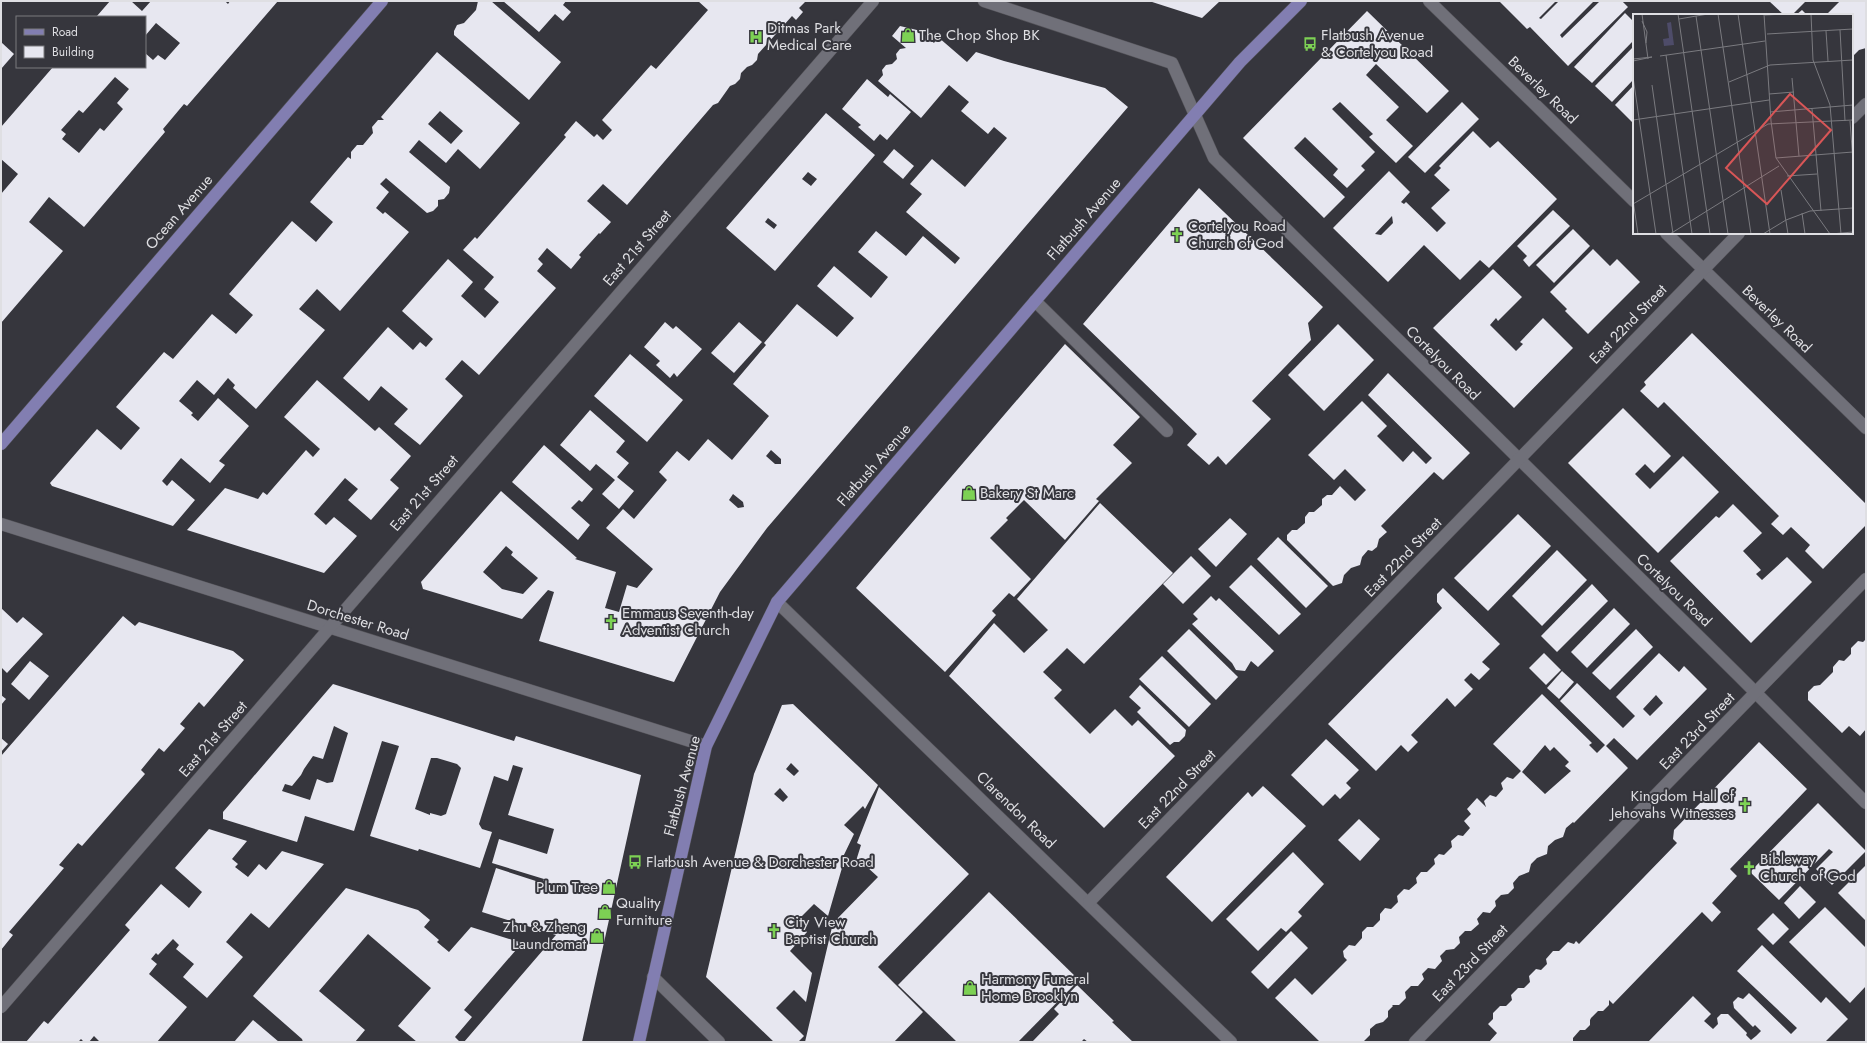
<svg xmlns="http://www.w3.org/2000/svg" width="1867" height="1043" font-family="Jost,sans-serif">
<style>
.building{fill:#e7e7f0;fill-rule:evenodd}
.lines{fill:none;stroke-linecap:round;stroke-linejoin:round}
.minor-casing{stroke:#545359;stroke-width:13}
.major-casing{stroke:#545359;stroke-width:13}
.minor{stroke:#707079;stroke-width:12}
.major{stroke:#827eb1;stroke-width:12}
.labels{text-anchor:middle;stroke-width:4;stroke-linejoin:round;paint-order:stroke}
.poi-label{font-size:15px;fill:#dfdfe3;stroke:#36363d;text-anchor:start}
.street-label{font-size:15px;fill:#dfdfe3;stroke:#36363d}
.inset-road{fill:none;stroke:#7a7a7f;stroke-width:1}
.view{fill:#d85657;fill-opacity:0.15;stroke:#d85657;stroke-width:2}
.inset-edge{fill:none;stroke:#dfdfe3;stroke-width:2}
</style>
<rect width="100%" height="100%" fill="#36363d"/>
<g class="building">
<path d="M110,1H131L142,11L151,1H225L228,4L230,1H278L187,106L184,104L163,129L165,132L84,227L49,197L29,222L63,251L1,323V194L18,174L1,159V127L53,67H145V53L153,60L158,55L165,60L180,43L156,23L145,36V17H98L97,16ZM115,77L129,89L117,103L123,109L104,131L100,128L79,153L62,139L66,134L61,130L79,110L83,113Z"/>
<path d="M478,1H491L561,62L529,100L454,35V31L457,25L464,23L476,10Z"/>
<path d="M503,1H566L563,5L571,12L563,21L555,14L539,32Z"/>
<path d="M698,1L805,2L799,8L803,12L796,20L792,16L758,54L757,60L752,65L747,67L741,73L740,79L735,84L730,86L718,103L713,105L627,205L603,184L587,201L611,222L600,234L599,233L579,255L581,257L571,269L547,248L538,259L543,264L537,271L556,288L479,375L462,360L445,379L463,396L420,445L394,424L408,409L381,386L369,401L343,378L388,327L413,350L420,342L426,347L433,339L402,311L448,259L473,282L461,296L485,318L499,302L484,289L494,277L463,250L475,237L477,239L566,137L564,135L576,121L594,137L597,134L603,140L612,130L602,120L651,65L656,69L708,10Z"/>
<path d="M1149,1H1220L1202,18Z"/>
<path d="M1499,1H1556L1539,18L1541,19L1559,1H1594L1560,35L1562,38L1600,1H1622L1628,7L1568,66L1530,27L1527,29Z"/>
<path d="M1769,1H1806L1792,15H1784Z"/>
<path d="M1840,1H1866V48L1859,50L1852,57V15H1826Z"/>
<path d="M1802,10L1807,15H1796Z"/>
<path d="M1367,11L1449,91L1427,113L1376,64L1366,75L1399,107L1386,120L1413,146L1396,163L1369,137L1373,134L1340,102L1332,109L1375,152L1361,166L1365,170L1347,188L1333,175L1338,169L1305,137L1294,148L1345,197L1324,218L1243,138Z"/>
<path d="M1625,13L1634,22V40L1592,83L1574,67Z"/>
<path d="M900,26L921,31L934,43L938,37L967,62L976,52L1004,61L1105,88L1128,107L767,528L720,592L674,682L539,641L554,592L548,590L522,619L423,589L421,582L501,491L577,558L575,559L616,572L605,608L619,612L627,585L637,588L653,569L606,528L623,509L634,519L667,480L659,472L677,451L689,461L708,439L732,460L769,416L733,384L766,345L764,343L797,304L837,337L854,318L817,286L834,266L871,298L888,277L858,252L876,231L906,256L923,236L955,264L960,258L906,212L922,194L910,184L932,159L965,187L1007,138L994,127L988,134L961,111L969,102L949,85L921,118L878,81L883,75L882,70L886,65L892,64L897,59L896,54L900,49L906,48L892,36ZM771,450L781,459V464H775L766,456ZM733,494L743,502L744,507L738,508L729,500ZM506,546L513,552L511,555L538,578L523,594L502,589L483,572Z"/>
<path d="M1,42L14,54L1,69Z"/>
<path d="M1634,46V79L1612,102L1595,86Z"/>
<path d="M437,52L520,123L480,169L458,149L446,163L419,140L409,152L450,187L449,193L444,199L438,200V206L433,211L427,213L386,178L380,184L389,192L376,208L383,214L385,212L409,232L340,311L317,289L299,309L325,330L256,409L233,388L235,385L228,378L214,395L197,380L179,401L193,413L191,415L198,421L218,398L249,426L219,461L225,465L210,483L181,458L162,481L167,486L172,480L195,500L173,526L52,486L50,483L97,429L121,450L140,428L116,407L164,352L173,359L212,314L236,334L253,315L229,294L292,221L316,242L333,222L310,202L348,157L351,159V152L357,145H363L373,133L372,127L378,120H384L381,117ZM440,111L463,131L451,144L428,124Z"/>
<path d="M867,79L888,97L890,94L911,112L887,140L880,134L874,141L858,127L861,125L842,109Z"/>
<path d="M1634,85V120L1632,122L1615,105Z"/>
<path d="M1462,102L1479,119L1425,173L1408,157Z"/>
<path d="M826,113L875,155L775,271L726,228ZM808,172L817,179L811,186L802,179ZM768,218L777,225L774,229L765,222Z"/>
<path d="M1473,131L1490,148L1498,141L1557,199L1489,268L1480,260L1460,280L1424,245L1388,282L1333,228L1389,171L1410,192L1401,202L1404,204L1406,202L1437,232L1446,223L1431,208L1450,190L1434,175L1441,168L1439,166ZM1392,216L1393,223L1381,235L1375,234Z"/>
<path d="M894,149L914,166L903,179L883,162Z"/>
<path d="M1199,188L1323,307L1308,323L1311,340L1252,401L1271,419L1226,465L1218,456L1209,465L1187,445L1197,434L1083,324Z"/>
<path d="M1553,210L1570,226L1529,267L1523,260L1527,256L1517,246Z"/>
<path d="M1573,229L1590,246L1554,283L1536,265Z"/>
<path d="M1593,249L1610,266L1617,259L1640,282L1588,334L1565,311L1567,309L1550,292Z"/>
<path d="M1493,269L1522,297L1498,321L1496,318L1490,325L1516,351L1523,344L1520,342L1543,318L1573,348L1514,408L1433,328Z"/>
<path d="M665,322L673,329L676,326L702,349L677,377L674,373L670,378L656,365L660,361L644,347Z"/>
<path d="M739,322L762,342L734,373L711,353Z"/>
<path d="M1338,324L1374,360L1324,411L1288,375Z"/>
<path d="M1692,333L1866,504V525L1823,569L1805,551L1810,545L1791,527L1783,535L1771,524L1779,516L1664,402L1658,408L1640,391L1646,385L1644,382Z"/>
<path d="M1065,344L1140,417L1113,445L1132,463L1096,499L1099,501L1065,540L1024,500L1006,518L1008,520L990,538L1031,579L1014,597L1009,593L992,611L996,615L945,672L856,588Z"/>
<path d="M630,354L683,400L647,442L594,396Z"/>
<path d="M1388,373L1470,453L1443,480L1434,472L1381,526L1387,532L1379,539L1377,547L1372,551L1368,550L1362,557L1360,565L1351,568L1344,575L1342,583L1333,586L1287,540V535L1292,530H1297L1305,523V517L1309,512H1314L1322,505V499L1327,495H1332L1340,486L1355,501L1366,490L1345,469L1334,480L1308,455L1362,401L1387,426L1377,436L1403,462L1413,451L1426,464L1432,458L1368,395Z"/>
<path d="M317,380L375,431L379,427L411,456L390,480L399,488L371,520L348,500L358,489L345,478L314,514L326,525L334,517L357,536L324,573L187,530L225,488L258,499L263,492L267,495L306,450L313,457L320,449L284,417Z"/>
<path d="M1623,408L1671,456L1654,473L1645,464L1635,474L1650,489L1683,456L1719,492L1658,553L1568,463Z"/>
<path d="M590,410L625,441L616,452L629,463L617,477L634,491L619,509L602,494L615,480L596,464L590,471L560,445Z"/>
<path d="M544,445L593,489L582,502L579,500L571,508L590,525L578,540L512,482Z"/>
<path d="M1100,503L1173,573L1084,664L1067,648L1043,672L1062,690L1054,698L1090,734L1115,709L1132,726L1138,720L1175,756L1104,828L949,676L994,623L1024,653L1048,630L1017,599Z"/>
<path d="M1733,504L1762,533L1743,551L1761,570L1756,574L1762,580L1787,557L1812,582L1751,643L1670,561L1716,516L1719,518Z"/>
<path d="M1518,514L1551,546L1488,611L1454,578Z"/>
<path d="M1230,518L1247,534L1216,567L1198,549Z"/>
<path d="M1278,537L1328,586L1306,608L1257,559Z"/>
<path d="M1557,550L1587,580L1542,626L1512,596Z"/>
<path d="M1191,556L1211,576L1183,604L1163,584Z"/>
<path d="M1251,565L1301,614L1279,635L1229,587Z"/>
<path d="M1592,584L1608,601L1557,652L1541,636Z"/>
<path d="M1443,588L1500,644L1482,662L1490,669L1479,680L1471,673L1464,680L1473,689L1455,707L1447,698L1411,735L1418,742L1408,752L1401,745L1376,771L1328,724L1442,608L1437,602V594Z"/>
<path d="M1211,596L1216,601L1219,598L1274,651L1258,667L1251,661L1245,671L1236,670L1232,663L1192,624L1198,619L1193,614Z"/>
<path d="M1,608L17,623L23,617L43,634L7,673L1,667Z"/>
<path d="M1614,608L1630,624L1587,668L1571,652Z"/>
<path d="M123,616L135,626L139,622L233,651L244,660L204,707L199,702L180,724L185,728L164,752L159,748L141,770L145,774L82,846L78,843L59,865L64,868L9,932L13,935L1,950V756Z"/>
<path d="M1189,629L1238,677L1216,700L1167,651Z"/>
<path d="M1636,629L1653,647L1610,690L1592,673Z"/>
<path d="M1866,639V729L1860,736L1849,726L1842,733L1808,700V692L1814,686L1820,685L1833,672V667L1839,660L1844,661L1851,654V648L1858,641L1863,642Z"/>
<path d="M1544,653L1561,670L1546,685L1529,668Z"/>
<path d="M1659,653L1679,672L1684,666L1707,689L1637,760L1614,738L1606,746L1628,768L1574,823L1573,822L1566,828L1563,837L1555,840L1548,846L1547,854L1537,858L1531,864L1529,872L1519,876L1513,883L1514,888L1508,894L1501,895L1495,901L1496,906L1490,913L1483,912L1477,919L1479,924L1471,931H1465L1459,937L1460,943L1454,949L1446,950L1440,956L1442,961L1435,969L1428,968L1422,974L1424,979L1418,986H1411L1405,992L1406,998L1399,1005H1392L1393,1006L1388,1011V1017L1383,1022L1376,1024L1370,1029V1035L1364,1041L1320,1042L1275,998L1295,978L1312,995L1347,960L1344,957L1343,951L1349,945L1355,946L1362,938V932L1367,927H1373L1380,920V914L1385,908L1391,909L1398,902L1397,896L1404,889L1409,890L1417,883L1416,878L1421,872H1427L1435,864L1434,859L1439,854L1444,855L1452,847L1451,841L1458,835L1463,836L1470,828L1464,821L1471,814L1467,809L1477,798L1486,807L1484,801L1490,795L1496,797L1503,789L1501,783L1507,777L1513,779L1521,771L1493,744L1542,694L1592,743L1589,745L1597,753L1605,745L1560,701L1577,683L1623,728L1635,716L1616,697ZM1656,695L1663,703L1650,716L1643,709ZM1545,745L1550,751L1554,747L1569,762L1565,766L1571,771L1545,794L1522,772Z"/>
<path d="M1162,656L1211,704L1189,727L1139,679Z"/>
<path d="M30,661L49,676L29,700L11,684Z"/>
<path d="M1562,671L1574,682L1559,699L1547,688Z"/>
<path d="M333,684L514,741L516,736L641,775L582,1042H464L556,935L482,912L496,868L542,883L544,879L492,863L499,839L547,854L554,829L508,815L523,768L513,765L508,781L494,776L479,824L482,829L492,832L480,868L419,849L418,851L370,836L399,746L382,741L354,831L305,816L297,842L223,819V812ZM334,726L348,733L333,782L327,783L317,779L310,800L282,791L285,784L292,786L301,775L304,769L313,756L323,759ZM431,758H437L457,764L461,768L446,814L441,816L430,813V815L415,809Z"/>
<path d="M1140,685L1186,730L1185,736L1179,742H1174L1170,745L1137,712L1141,708L1129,697Z"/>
<path d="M1,695L6,699L1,705Z"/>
<path d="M793,704L878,785L865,809L863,806L844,825L854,834L842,859L844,861L828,916L814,904L796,922L807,932L790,951L812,973L806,1002L794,990L776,1008L804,1036L798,1042H774L706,977L754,774L782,705ZM791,763L799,771L794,776L786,769ZM780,788L788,797L783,802L774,794Z"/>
<path d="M1,738L8,744L1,752Z"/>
<path d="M1326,739L1359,770L1346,783L1351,788L1340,799L1335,794L1323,806L1291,775Z"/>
<path d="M1759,742L1807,789L1730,869L1737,876L1712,903L1721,912L1712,922L1702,912L1613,1004L1609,1000V1005L1603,1011H1598L1591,1018L1590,1020V1025L1585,1030H1580L1573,1038V1042H1489L1497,1033L1488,1024L1493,1019V1013L1500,1006H1506L1512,1000L1511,995L1518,988H1524L1530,982L1529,976L1536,969L1541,970L1547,964L1546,959L1553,951H1559L1568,942L1574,944L1576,941L1579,944L1677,843L1673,839L1674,830Z"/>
<path d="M1263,786L1306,826L1212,922L1166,877L1248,792L1252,797Z"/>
<path d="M879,787L969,874L878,967L923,1012L894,1042H805L833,923L878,877L867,867L864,869L856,861L861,845L857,843Z"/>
<path d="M1818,803L1866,851L1832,885L1816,869L1833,852L1829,849L1779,900L1750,872Z"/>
<path d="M1359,819L1380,839L1360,861L1338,840Z"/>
<path d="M209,829L247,841L232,859L238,864L235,867L248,877L259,864L266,870L282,851L324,864L269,928L251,913L226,942L243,957L207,998L183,977L194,964L176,949L179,945L173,939L158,955L156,953L151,959L157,964L149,974L187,1007L157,1042H100L94,1036L89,1042H84L81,1039L78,1042H26L44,1021L48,1024L130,930L125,925L161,884L189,908L202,892L175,868Z"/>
<path d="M1293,852L1324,884L1298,912L1302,916L1286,932L1281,928L1258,951L1226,919Z"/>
<path d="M1866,865V921L1838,893Z"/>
<path d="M1800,886L1816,902L1799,919L1784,903Z"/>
<path d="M346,888L418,910L430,920L424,927L439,940L437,942L449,952L471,927L522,943L464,1010L472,1017L455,1037L460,1042H417L398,1026L431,988L368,934L319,991L365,1030L355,1042H303L302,1039L253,996Z"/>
<path d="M989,892L1079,980L1018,1042H957L898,985Z"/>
<path d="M1825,907L1866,948V986L1850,1003L1789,942Z"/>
<path d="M1773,913L1789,929L1773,945L1757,929Z"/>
<path d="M1291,931L1308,948L1268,989L1251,972Z"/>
<path d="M1762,945L1821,1003L1826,997L1848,1019L1825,1042H1648L1693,996L1711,1014L1704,1021L1713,1029L1718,1024L1717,1018L1721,1014H1728L1747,1033L1746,1035L1751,1040L1756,1036L1761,1031L1755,1025L1753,1027L1734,1008L1733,1002L1738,997L1743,999L1749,993L1791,1034L1797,1028L1737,971Z"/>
<path d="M1077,985L1114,1021L1112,1022L1133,1042H1088L1084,1039L1081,1042H1032L1059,1014L1054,1009Z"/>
<path d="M253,1020L279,1042H234Z"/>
</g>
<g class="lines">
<defs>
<g id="minor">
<path d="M984,1L1172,63L1214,158L1737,674L1866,803"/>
<path d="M1429,1L1634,201"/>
<path d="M1852,118L1866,104"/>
<path d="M1666,233L1866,428"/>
<path d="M1035,301L1167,431"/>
<path d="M1,524L706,746"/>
<path d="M777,602L1231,1042"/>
<path d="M1089,902L1739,233"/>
<path d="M653,977L719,1042"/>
<path d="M1,1007L873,1"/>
<path d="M1415,1042L1866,579"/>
</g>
<g id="major">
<path d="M1,444L382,1"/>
<path d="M639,1042L706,746L777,602L1240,62L1301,1"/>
</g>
</defs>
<use href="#minor" class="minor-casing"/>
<use href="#major" class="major-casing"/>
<use href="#minor" class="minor"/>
<use href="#major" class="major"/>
</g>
<defs>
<symbol id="shop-bare" viewBox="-9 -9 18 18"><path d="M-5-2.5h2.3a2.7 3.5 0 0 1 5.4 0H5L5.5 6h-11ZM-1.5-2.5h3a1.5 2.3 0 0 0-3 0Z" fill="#7dd154" stroke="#36363d" stroke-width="2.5" paint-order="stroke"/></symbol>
<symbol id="hospital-bare" viewBox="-9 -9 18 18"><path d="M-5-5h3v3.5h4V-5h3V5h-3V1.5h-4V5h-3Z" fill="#7dd154" stroke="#36363d" stroke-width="2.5" paint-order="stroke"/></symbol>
<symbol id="bus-bare" viewBox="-9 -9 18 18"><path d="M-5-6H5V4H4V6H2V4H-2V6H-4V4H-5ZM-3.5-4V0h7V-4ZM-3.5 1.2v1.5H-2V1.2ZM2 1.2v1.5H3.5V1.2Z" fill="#7dd154" stroke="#36363d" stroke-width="2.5" paint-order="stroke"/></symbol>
<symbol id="church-bare" viewBox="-9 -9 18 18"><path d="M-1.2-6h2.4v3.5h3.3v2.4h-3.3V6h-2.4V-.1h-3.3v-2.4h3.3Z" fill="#7dd154" stroke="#36363d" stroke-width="2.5" paint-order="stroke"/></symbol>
</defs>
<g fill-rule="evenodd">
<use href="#shop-bare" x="898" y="25" width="20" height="20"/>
<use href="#hospital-bare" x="746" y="27" width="20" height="20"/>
<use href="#bus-bare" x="1300" y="34" width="20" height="20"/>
<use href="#church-bare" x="1167" y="225" width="20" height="20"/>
<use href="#shop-bare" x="959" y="483" width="20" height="20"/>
<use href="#church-bare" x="601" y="612" width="20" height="20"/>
<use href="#church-bare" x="1735" y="795" width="20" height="20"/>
<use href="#bus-bare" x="625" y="852" width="20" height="20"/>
<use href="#church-bare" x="1739" y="858" width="20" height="20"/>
<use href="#shop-bare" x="599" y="877" width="20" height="20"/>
<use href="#shop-bare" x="595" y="902" width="20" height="20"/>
<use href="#church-bare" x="764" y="921" width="20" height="20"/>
<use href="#shop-bare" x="587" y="926" width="20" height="20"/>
<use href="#shop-bare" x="960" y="978" width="20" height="20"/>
</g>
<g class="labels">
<g class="poi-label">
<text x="767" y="33">Ditmas Park<tspan x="767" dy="17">Medical Care</tspan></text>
<text x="919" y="40">The Chop Shop BK</text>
<text x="1321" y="40">Flatbush Avenue<tspan x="1321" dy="17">&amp; Cortelyou Road</tspan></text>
<text x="1188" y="231">Cortelyou Road<tspan x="1188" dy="17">Church of God</tspan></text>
<text x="980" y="498">Bakery St Marc</text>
<text x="622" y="618">Emmaus Seventh-day<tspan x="622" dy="17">Adventist Church</tspan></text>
<text x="1734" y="801" text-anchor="end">Kingdom Hall of<tspan x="1734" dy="17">Jehovahs Witnesses</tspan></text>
<text x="1760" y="864">Bibleway<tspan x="1760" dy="17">Church of God</tspan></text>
<text x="646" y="867">Flatbush Avenue &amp; Dorchester Road</text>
<text x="598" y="892" text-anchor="end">Plum Tree</text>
<text x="616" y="908">Quality<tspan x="616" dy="17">Furniture</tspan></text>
<text x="785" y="927">City View<tspan x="785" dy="17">Baptist Church</tspan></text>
<text x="586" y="932" text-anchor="end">Zhu &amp; Zheng<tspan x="586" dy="17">Laundromat</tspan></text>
<text x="981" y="984">Harmony Funeral<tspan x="981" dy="17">Home Brooklyn</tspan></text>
</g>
<g class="street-label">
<text transform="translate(1543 90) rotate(44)" y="5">Beverley Road</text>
<text transform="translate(179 212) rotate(-49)" y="5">Ocean Avenue</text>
<text transform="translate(1084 219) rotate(-49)" y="5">Flatbush Avenue</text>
<text transform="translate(637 248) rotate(-49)" y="5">East 21st Street</text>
<text transform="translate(1777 319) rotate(44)" y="5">Beverley Road</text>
<text transform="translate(1628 324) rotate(-46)" y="5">East 22nd Street</text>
<text transform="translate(1443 363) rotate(45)" y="5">Cortelyou Road</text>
<text transform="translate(874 465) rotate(-49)" y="5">Flatbush Avenue</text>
<text transform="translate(424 493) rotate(-49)" y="5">East 21st Street</text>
<text transform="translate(1403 557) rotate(-46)" y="5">East 22nd Street</text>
<text transform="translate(1674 590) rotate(44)" y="5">Cortelyou Road</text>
<text transform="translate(358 620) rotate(17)" y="5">Dorchester Road</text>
<text transform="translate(1697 731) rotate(-46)" y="5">East 23rd Street</text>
<text transform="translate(213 739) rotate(-49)" y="5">East 21st Street</text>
<text transform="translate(682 786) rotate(-75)" y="5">Flatbush Avenue</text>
<text transform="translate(1177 789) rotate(-46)" y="5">East 22nd Street</text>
<text transform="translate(1016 810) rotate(44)" y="5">Clarendon Road</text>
<text transform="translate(1470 963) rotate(-46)" y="5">East 23rd Street</text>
</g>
</g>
<g transform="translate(1633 14)">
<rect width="220" height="220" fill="#36363d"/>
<path d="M38,8L41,31L31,32L30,25L36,24L34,9Z" fill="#4e4c69"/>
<path class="inset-road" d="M9,0L15,45M45,0L77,220M85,0L118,220M105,0L137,220M131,0L138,107L143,144L197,220M178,0L180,46L197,91L208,220M132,1L152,0M63,2L95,220M46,5L75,0M9,7L14,18L13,29M207,16L212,107M193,17L195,47M134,20L220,15M33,41L59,220M27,42L132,27M0,45L19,43L0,47M0,63L23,220M159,64L166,142M96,68L137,51L220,46M19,71L40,220M136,80L161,78M179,95L188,197M137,98L220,91M0,106L136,86M217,107L220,148M143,144L220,138M154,162L184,160M148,176L155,220M0,186L5,220M0,190L135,110L220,106M169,199L172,220M37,220L146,152M130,220L153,206L177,197L220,194M198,220L220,218"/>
<path class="view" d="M157,80L198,116L134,190L93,154Z"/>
<rect width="220" height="220" class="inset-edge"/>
</g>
<rect width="1867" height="1043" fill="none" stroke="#dfdfe3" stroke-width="4"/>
<rect x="16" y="16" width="130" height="52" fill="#36363d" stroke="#7a7a7f"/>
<rect x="24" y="29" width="20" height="6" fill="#827eb1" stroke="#7a7a7f"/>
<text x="52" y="36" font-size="12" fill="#dfdfe3">Road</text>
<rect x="24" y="46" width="20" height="12" fill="#e7e7f0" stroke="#7a7a7f"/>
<text x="52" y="56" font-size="12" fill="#dfdfe3">Building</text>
</svg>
